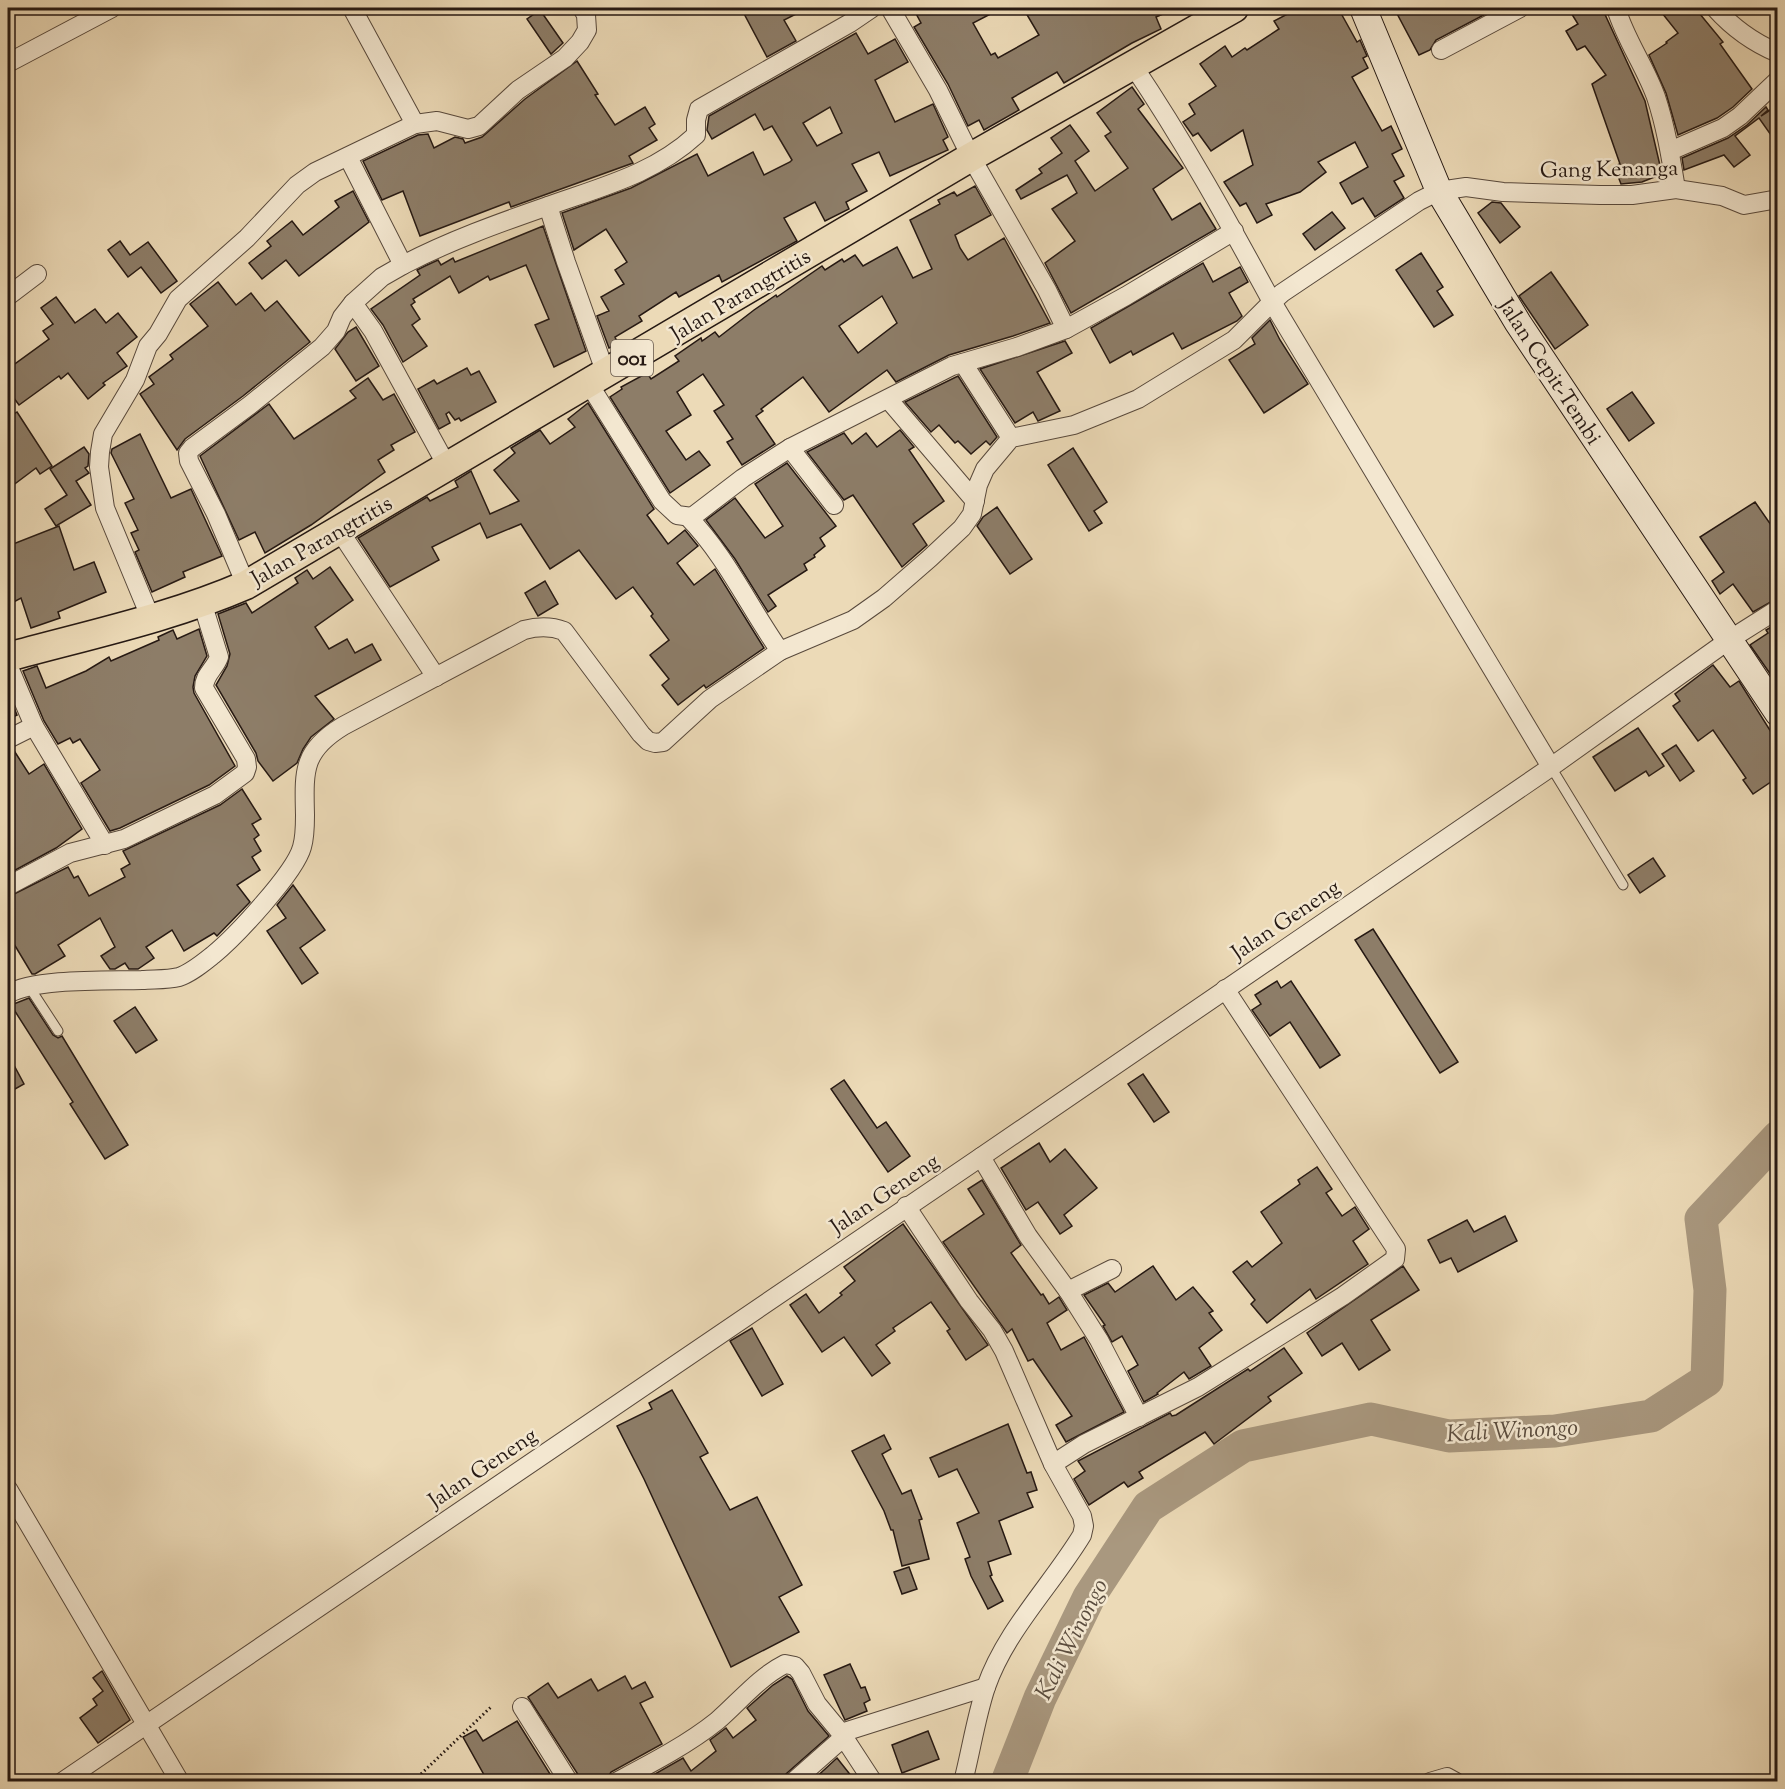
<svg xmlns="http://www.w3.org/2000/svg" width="1785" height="1789" font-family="'Sorts Mill Goudy',serif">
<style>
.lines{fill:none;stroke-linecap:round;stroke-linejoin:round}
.river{stroke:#a9987f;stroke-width:33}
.building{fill:#8d7d68;stroke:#261913;stroke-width:1.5;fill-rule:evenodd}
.lane-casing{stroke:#58493c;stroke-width:11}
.street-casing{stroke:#58493c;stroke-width:20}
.secondary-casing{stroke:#261913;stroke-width:28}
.primary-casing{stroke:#261913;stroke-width:31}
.path{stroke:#261913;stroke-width:3;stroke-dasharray:1.5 3;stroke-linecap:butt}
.lane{stroke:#f3e7d0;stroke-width:9}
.street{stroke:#f3e7d0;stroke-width:18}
.secondary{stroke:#f3e7d0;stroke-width:26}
.primary{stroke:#ecdab7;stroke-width:28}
.labels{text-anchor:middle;stroke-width:5;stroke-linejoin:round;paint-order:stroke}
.shield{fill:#f3e7d0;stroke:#64574c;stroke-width:1.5}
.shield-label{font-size:21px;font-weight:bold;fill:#261913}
.street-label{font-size:22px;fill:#261913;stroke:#f3e7d0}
.water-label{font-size:24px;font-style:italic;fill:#5a4c3e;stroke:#f3e7d0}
</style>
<rect width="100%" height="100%" fill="#ecdab7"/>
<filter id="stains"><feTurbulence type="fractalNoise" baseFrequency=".00333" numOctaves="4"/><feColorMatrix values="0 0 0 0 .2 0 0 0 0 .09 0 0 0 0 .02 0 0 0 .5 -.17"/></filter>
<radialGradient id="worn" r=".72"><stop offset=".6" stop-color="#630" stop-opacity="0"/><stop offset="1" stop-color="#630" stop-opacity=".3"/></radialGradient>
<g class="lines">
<path class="river" d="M1007,1782L1040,1698L1089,1597L1148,1507L1243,1446L1371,1419L1449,1436L1555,1431L1651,1416L1707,1380L1710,1290L1701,1219L1778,1137"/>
</g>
<g class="building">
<path d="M741,8H808L784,20L796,41L767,57Z"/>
<path d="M913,8H1002L973,23L991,55L995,53L998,58L1039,35L1023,8H1177L1156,17L1161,29L1132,43L1064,83L1057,72L1012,98L1019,110L984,130L979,120L968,126L948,84L914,27L921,23Z"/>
<path d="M1299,8H1338L1357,42L1360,40L1367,56L1363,58L1368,68L1352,77L1382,131L1391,126L1402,149L1392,154L1404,176L1394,181L1404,198L1375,217L1363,198L1352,204L1340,183L1368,167L1355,142L1318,162L1326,172L1300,192L1266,204L1272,215L1257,223L1246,203L1240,206L1224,182L1253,165L1243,130L1211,151L1198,133L1193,136L1183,122L1195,114L1189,104L1216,86L1200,64L1225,46L1232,57L1245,48L1247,50L1279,29L1274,21Z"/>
<path d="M1394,8H1497L1436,40L1430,50L1419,55Z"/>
<path d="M1568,8H1602L1645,101L1662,174L1642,182L1621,184L1614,166L1620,164L1592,84L1606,75L1585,46L1577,50L1566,31L1578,24Z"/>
<path d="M1658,8H1695L1723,42L1720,44L1752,89L1733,107L1717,118L1678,135L1666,93L1649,55L1667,43L1666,42L1678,33Z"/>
<path d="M540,10L563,43L551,54L527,19Z"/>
<path d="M856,33L868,54L895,39L908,62L875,80L895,122L933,104L948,137L943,140L948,150L890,176L879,152L852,164L867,191L846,202L849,209L825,221L815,202L784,218L797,241L722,282L719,275L679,297L676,292L639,316L642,321L615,337L618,344L609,348L597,316L609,311L601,297L624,284L615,270L627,262L606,229L574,250L562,213L631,188L697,154L708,176L753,152L764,175L790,162L792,160L772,126L764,130L755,114L712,139L707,130L709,116ZM830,107L842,133L817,146L803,123Z"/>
<path d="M577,61L598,94L595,95L615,125L645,107L655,124L649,128L657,140L629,156L633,163L511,207L509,202L420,236L403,191L382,200L363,161L418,135L428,134L434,148L455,137L463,139L465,143L482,137L525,99Z"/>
<path d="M1132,87L1144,104L1138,109L1183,168L1153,189L1172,220L1200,203L1216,229L1071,313L1045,263L1075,241L1052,209L1077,193L1067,175L1021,199L1016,190L1042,173L1039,169L1062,153L1051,138L1070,125L1089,151L1075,161L1095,191L1128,168L1105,136L1111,132L1097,113Z"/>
<path d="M1778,105V145L1759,118L1735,136L1750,155L1734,167L1724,155L1684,170L1682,158L1728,138L1747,125L1766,107L1768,110L1761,116Z"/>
<path d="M975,186L991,215L955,235L960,248L968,260L1004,238L1050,323L1013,336L949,355L896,382L887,370L829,412L803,377L761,409L763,411L756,416L775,444L742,465L727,442L733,439L714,411L724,405L703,374L677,392L691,415L666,431L686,460L699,451L710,465L670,493L610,397L622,389L621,387L647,373L651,379L679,361L675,356L701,338L702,341L715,332L719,337L754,310L776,295L777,297L822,266L825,270L842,259L844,262L855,255L863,266L897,247L913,278L932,269L910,220L940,204L938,200L954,192L957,196ZM882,296L897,323L858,353L839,326Z"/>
<path d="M353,191L369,222L299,276L286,260L262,279L249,263L271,246L267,241L292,221L303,235L339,207L335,201Z"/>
<path d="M1492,202L1501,203L1520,227L1500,243L1478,213Z"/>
<path d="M1332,212L1345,228L1315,250L1303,234Z"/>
<path d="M543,226L586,351L554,367L535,325L549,319L526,265L490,280L488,276L459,293L450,276L413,299L415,302L411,305L420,319L412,325L427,346L403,362L383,325L371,309L420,275L417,270L425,266L438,260L441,265L453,258L455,262Z"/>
<path d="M120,241L130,255L148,242L177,281L161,293L141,267L128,277L108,250Z"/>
<path d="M1421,253L1443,287L1437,291L1453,315L1434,327L1396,270Z"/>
<path d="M1203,263L1213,282L1240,267L1248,282L1229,293L1242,316L1237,321L1182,349L1173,333L1133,355L1131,351L1110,363L1091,328Z"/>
<path d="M1551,272L1588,325L1555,349L1519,296Z"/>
<path d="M218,282L236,305L251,293L265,311L277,301L310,342L243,396L185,439L177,450L140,394L154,384L149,377L173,359L170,355L208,326L190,304Z"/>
<path d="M56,297L75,323L95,309L106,323L118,313L137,337L117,353L127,366L103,383L105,385L88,399L68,373L61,379L59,376L19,405L8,390V369L49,339L43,331L53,324L41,308Z"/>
<path d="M1270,320L1280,340L1308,384L1264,413L1229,360L1255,344L1252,338Z"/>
<path d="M356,327L379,366L356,381L335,349L348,332Z"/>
<path d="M1065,341L1072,353L1037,372L1060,411L1038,421L1033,412L1015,423L980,369Z"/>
<path d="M467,368L471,375L479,371L496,402L461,421L459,418L455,420L449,412L446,414L450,423L439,429L418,389L434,380L437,384Z"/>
<path d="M958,376L997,437L990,445L986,441L971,454L958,441L955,443L939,425L931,432L905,402Z"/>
<path d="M368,378L383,400L394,394L415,432L391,445L394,450L378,460L385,472L311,525L265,553L255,532L239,540L200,456L269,404L294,439L356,398L350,391Z"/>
<path d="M1632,392L1654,423L1629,441L1607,409Z"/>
<path d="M588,403L654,509L647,515L668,544L685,530L698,546L677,563L694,585L715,569L764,648L706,688L704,685L678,705L662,685L669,679L650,655L669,640L651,616L653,614L633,587L616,599L579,550L550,569L521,524L487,538L480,523L432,547L439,560L390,587L358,538L427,497L430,501L458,487L455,481L471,471L490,514L519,501L494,470L515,453L511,448L540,430L550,444L575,427L568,419Z"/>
<path d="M17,412L52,466L40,474L36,468L8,489V418Z"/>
<path d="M900,430L914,447L909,450L944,501L913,524L927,545L902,567L853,495L844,500L807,452L844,433L852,444L866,433L877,447Z"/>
<path d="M140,434L171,498L191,489L222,556L183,572L185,577L152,592L135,552L139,550L131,533L138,530L125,503L134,499L111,453L112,449Z"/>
<path d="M84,447L89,454L88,466L85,468L89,473L76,481L91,505L56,526L45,509L67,495L50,469Z"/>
<path d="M1073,448L1107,502L1094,511L1102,523L1089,531L1048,465Z"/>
<path d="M787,463L836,526L820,538L825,546L814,555L815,557L804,564L807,570L768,595L776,606L768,612L735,559L706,520L735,498L765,538L783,526L755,484Z"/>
<path d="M1755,502L1778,535V598L1753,612L1733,584L1720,594L1712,581L1724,572L1700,537Z"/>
<path d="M997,507L1032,559L1010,574L977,526L983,517Z"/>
<path d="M59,526L74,570L94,562L106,592L58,612L60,618L31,628L21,598L8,605V546Z"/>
<path d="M330,567L353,600L315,627L329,649L347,639L355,653L372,644L381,660L315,696L334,719L311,737L303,749L297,763L273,781L258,761L256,753L216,685L227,666L230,654L218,614L246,603L252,613L298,583L295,578L307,570L313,579Z"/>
<path d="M545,581L558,604L538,616L525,593Z"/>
<path d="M1778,623V685L1750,645L1768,633L1766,630Z"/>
<path d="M199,629L207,656L195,676L193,687L194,693L235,766L209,785L120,828L110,831L81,783L100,770L80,739L73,743L70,738L58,744L44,721L23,671L37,666L46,688L86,671L109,657L111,661L159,640L158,637L173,630L177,639Z"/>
<path d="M1713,665L1730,687L1739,681L1778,743V777L1753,794L1743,780L1746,778L1713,730L1698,741L1673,706L1680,701L1675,694Z"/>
<path d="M8,693L17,715L8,719Z"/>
<path d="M1638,728L1664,766L1649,776L1646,771L1615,791L1593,757Z"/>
<path d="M1676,745L1694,771L1680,781L1662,754Z"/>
<path d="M13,749L29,774L44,764L82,829L56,848L8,874V750Z"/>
<path d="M242,789L261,819L252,824L259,835L254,839L261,851L252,857L260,870L237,885L250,902L217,936L214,933L184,951L172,930L146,947L154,958L138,969H129L125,963L115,969H110L101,956L115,947L100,918L58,945L65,956L35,974H32L14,944L8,949V897L68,867L74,878L78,876L89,896L125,877L121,869L130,864L123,851L220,805Z"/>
<path d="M1653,858L1665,876L1640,893L1628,875Z"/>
<path d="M293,885L325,930L300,948L318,973L302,984L267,931L286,918L277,905Z"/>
<path d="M1373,929L1458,1062L1440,1073L1355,940Z"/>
<path d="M1277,981L1281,988L1291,981L1340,1055L1320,1068L1290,1022L1270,1036L1252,1010L1261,1004L1255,995Z"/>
<path d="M29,998L53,1035L58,1038L62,1036L128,1145L105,1159L70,1104L73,1102L11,1005Z"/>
<path d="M135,1007L157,1040L136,1053L114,1021Z"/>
<path d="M8,1054L24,1084L8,1093Z"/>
<path d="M1143,1074L1169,1112L1154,1122L1128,1084Z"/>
<path d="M844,1080L877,1128L886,1122L910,1156L888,1172L831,1089Z"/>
<path d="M1039,1143L1050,1162L1065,1149L1097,1188L1064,1215L1072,1226L1060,1234L1038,1202L1026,1210L1001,1168Z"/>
<path d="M1317,1167L1332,1189L1326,1193L1342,1216L1355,1207L1369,1229L1353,1241L1368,1264L1316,1299L1310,1289L1267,1323L1251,1304L1255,1300L1233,1272L1247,1261L1252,1267L1282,1243L1261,1212L1300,1184L1298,1180Z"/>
<path d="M982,1180L1021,1245L1011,1253L1041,1295L1043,1294L1049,1304L1059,1297L1067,1310L1047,1323L1061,1350L1084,1337L1124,1412L1066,1442L1056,1425L1072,1416L1033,1359L1028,1361L1012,1329L1007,1333L943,1242L984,1214L968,1189Z"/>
<path d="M1505,1216L1517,1241L1458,1272L1451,1258L1440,1263L1428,1240L1467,1220L1474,1232Z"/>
<path d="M903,1224L988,1345L966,1360L947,1331L950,1329L931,1302L893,1328L895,1331L876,1345L890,1363L872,1376L844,1337L822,1352L790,1305L806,1294L819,1313L842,1295L840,1293L855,1281L844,1267Z"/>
<path d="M1153,1266L1176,1300L1193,1287L1213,1311L1209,1313L1222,1330L1199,1348L1211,1366L1189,1379L1184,1372L1157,1393L1158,1394L1144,1402L1128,1371L1138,1365L1122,1336L1112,1342L1103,1326L1105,1325L1084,1295L1108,1283L1115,1292Z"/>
<path d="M1403,1266L1419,1290L1371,1320L1390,1350L1359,1370L1342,1343L1322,1356L1307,1333Z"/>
<path d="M752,1328L783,1384L762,1396L730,1341Z"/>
<path d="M1284,1348L1302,1373L1268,1397L1271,1401L1214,1444L1205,1432L1139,1472L1143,1478L1128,1487L1124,1482L1089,1505L1074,1479L1085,1471L1078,1461L1170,1413L1172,1416L1176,1415L1248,1369L1250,1371Z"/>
<path d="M672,1390L708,1453L700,1457L730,1510L757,1497L802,1585L779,1597L799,1632L731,1667L644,1479L617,1426L652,1409L649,1403Z"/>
<path d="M1008,1424L1027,1473L1031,1472L1037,1490L1027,1493L1033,1507L999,1521L1011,1554L988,1562L992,1575L990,1576L1003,1601L988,1609L971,1576L965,1559L970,1557L957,1523L979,1513L957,1469L939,1477L930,1458Z"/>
<path d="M884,1435L891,1449L882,1454L902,1494L911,1490L922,1519L919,1520L929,1559L902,1566L893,1530H891L884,1511L852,1451Z"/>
<path d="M909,1567L917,1589L902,1594L894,1572Z"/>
<path d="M850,1664L861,1688L865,1687L870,1700L864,1703L867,1711L845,1720L824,1675Z"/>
<path d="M102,1671L130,1720L98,1743L80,1718L97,1705L93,1699L103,1691L93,1678Z"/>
<path d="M625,1676L632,1689L645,1682L653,1697L640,1703L662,1744L611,1772L605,1782H580L579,1776L528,1697L548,1683L558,1698L591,1679L598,1691Z"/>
<path d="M787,1676L792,1679L808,1711L829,1736L786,1774L782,1782H641L683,1758L691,1771L716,1751L710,1740L726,1728L733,1738L756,1720L747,1708L773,1685Z"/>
<path d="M517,1721L555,1782H488L463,1737L476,1730L483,1741Z"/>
<path d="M928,1731L939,1759L902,1773L892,1745Z"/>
<path d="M837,1758L856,1782H811Z"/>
</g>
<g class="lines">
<defs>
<g id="lane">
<path d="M1551,767L1623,885"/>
<path d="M28,985L58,1031"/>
</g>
<g id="street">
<path d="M352,8L415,124"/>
<path d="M890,8L938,90L971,157L1047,290L1066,329"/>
<path d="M1616,8C1625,39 1645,66 1656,97C1666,127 1671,159 1676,189"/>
<path d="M1715,8C1732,27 1754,43 1778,53"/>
<path d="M1441,50L1520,8"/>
<path d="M8,63L112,8"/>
<path d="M1132,64C1184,141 1228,221 1272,302L1282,293L1419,201L1439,191L1466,187L1503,192L1600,195H1632L1676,189L1722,196L1744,205L1778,199"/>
<path d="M1670,151L1723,128L1740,116L1778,80"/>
<path d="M548,206L566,262L606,374"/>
<path d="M403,265C449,241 499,223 548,206C601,187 654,174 696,135V120L699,109L850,23L872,8"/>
<path d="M8,296L37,274"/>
<path d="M353,303L373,331L447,466"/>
<path d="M963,363L1011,438"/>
<path d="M589,384L662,501L677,515L692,517L743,478L790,448L952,366L1017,347L1066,329L1126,296L1234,231"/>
<path d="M888,399L975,501"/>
<path d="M790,448L834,505"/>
<path d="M688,517C726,556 749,607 780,651"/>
<path d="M339,530L436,677"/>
<path d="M246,585L216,514L189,461L188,453L192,448L250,405L322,347L336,331L342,317L353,303L382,277L403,265L348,157"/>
<path d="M151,619L105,508L99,467L100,452L103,434L135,380L148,346L158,334L178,299L247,238L297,185L315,172L415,124L437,121L468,129L479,126L518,90L565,58L580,42L587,30L586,15L582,8"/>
<path d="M8,665L34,726L105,845"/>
<path d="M8,739L34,726"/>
<path d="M8,886L70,853L124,839L215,795L245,773L247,767L246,759L204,688C204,674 215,669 219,657L202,602"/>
<path d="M8,994C36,978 108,981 142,980C154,979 167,980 179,977C191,973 203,963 213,955C235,937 295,873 302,847C305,837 305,825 305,815C304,771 302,751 343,726L524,630C539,626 551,626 564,631L641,734L648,741L655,743L663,742L710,699L780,651L853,620L884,598L930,558L962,528L972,514L978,485L985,469L1011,438L1074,425L1138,399L1234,340L1272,302L1551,767"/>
<path d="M981,1157L1028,1236L1068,1291L1099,1340L1139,1417"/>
<path d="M906,1206L969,1301L992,1330L1004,1351L1053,1464L1084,1444L1198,1387L1343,1296L1395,1259L1396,1249L1225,989"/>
<path d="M1068,1291L1112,1269"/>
<path d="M8,1489L180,1782"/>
<path d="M522,1707L569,1782"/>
<path d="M841,1733L873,1782"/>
<path d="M62,1782L981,1157L1551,767L1729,640L1778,609"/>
<path d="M616,1782C650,1764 687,1745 717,1721C739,1702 759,1677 785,1664L795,1666L801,1673L817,1704L841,1733L986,1687"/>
<path d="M793,1782L844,1737"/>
<path d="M963,1782C971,1751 976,1717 986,1687C1006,1630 1051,1586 1082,1535L1084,1526L1082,1516L1053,1464"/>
<path d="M1430,1782L1447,1777L1456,1782"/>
</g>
<path id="secondary" d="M1363,8L1439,191L1518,323L1778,713"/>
<path id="primary" d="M8,657C88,635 170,618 246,585L971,157L1234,8"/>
</defs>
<use href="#lane" class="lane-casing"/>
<use href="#street" class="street-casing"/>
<use href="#secondary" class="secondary-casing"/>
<use href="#primary" class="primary-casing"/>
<path class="path" d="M417,1782L421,1774L492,1706"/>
<use href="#lane" class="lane"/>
<use href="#street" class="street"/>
<use href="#secondary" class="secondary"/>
<use href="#primary" class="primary"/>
</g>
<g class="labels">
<rect class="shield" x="611" y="340" width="42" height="36" rx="4.5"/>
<g class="shield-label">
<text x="632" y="365">001</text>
</g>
<g class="street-label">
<text transform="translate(1609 168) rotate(-1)" y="8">Gang Kenanga</text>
<text transform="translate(740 294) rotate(-31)" y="8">Jalan Parangtritis</text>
<text transform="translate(1551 371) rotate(57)" y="8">Jalan Cepit-Tembi</text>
<text transform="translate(321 540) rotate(-30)" y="8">Jalan Parangtritis</text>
<text transform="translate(1285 919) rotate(-34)" y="8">Jalan Geneng</text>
<text transform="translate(884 1193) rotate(-34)" y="8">Jalan Geneng</text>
<text transform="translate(482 1467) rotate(-34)" y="8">Jalan Geneng</text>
</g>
<g class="water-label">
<text transform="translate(1512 1430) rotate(-3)" y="8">Kali Winongo</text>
<text transform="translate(1071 1639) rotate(-63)" y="8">Kali Winongo</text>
</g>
</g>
<rect width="1785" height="1789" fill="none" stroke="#ecdab7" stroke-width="30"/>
<rect x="9" y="9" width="1767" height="1771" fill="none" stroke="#261913" stroke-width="3"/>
<rect x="15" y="15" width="1755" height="1759" fill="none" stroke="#261913" stroke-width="1.5"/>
<rect width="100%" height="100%" filter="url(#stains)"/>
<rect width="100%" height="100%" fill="url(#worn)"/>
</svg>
